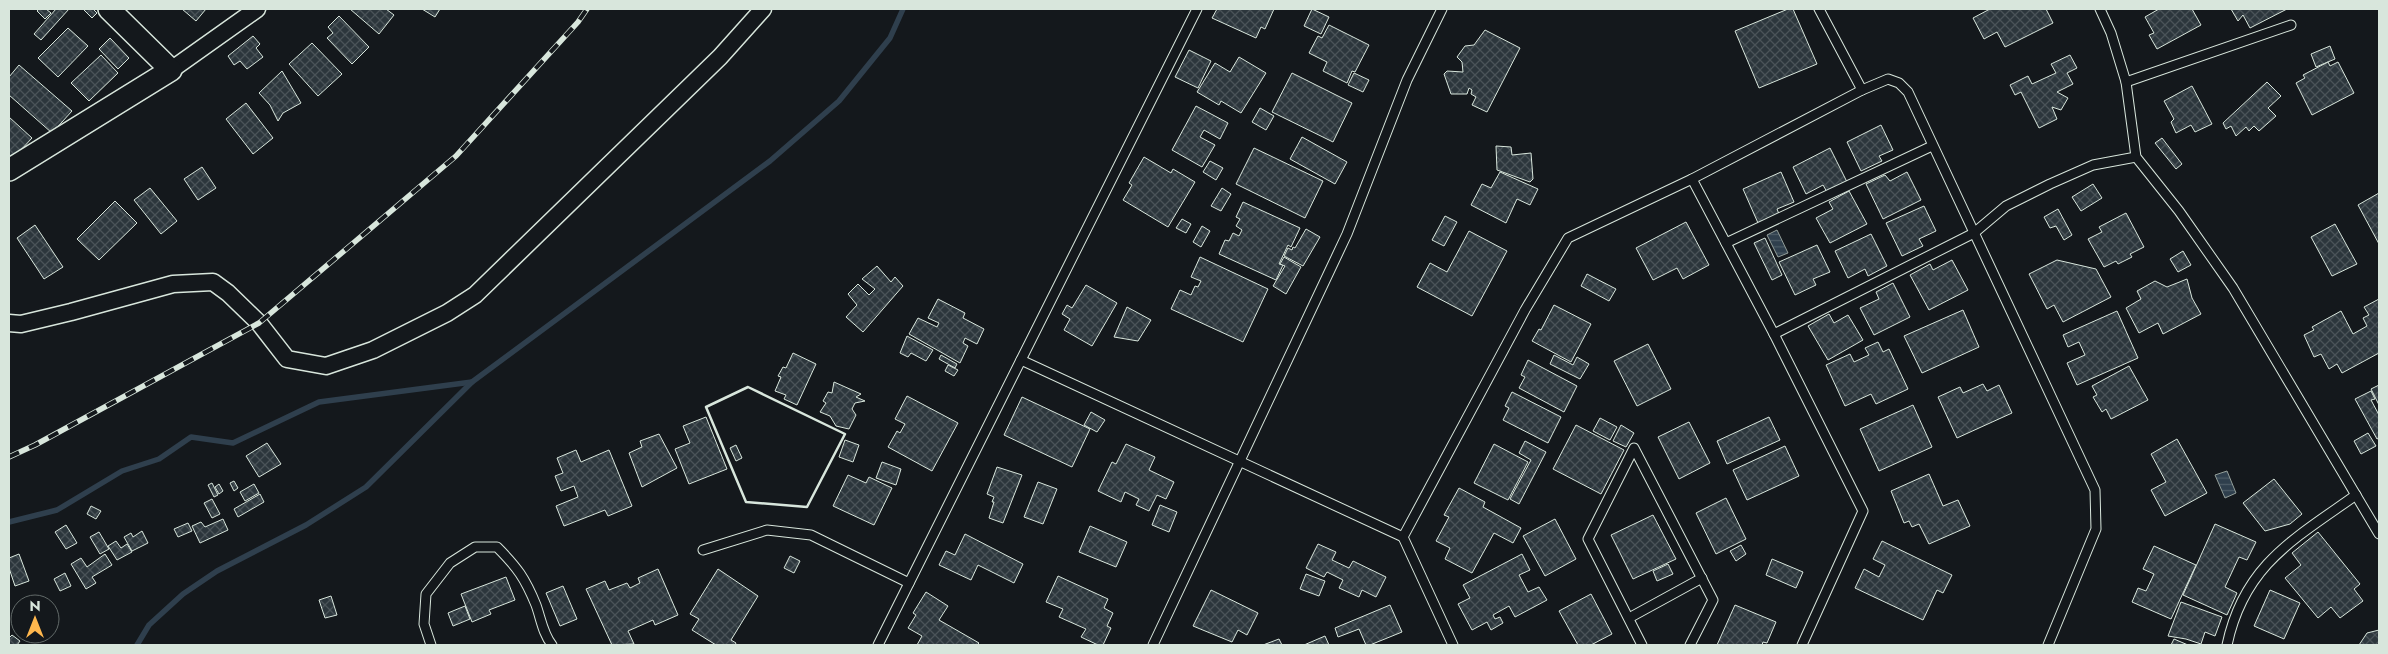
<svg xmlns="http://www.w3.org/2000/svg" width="2388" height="654" font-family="Jost,sans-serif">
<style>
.water{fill:url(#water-rules);stroke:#939e99}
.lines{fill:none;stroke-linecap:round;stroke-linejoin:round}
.stream{stroke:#2f3f4d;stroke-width:5.5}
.building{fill:url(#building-cross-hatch);stroke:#d8e6dc}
.service-casing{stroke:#d8e6dc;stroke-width:11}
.minor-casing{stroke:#d8e6dc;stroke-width:19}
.tertiary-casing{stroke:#d8e6dc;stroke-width:24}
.service{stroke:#14181c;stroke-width:9}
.minor{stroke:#14181c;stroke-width:16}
.tertiary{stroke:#14181c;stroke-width:21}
.rail-casing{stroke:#d8e6dc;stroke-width:5.5}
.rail{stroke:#14181c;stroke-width:4;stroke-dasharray:11;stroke-linecap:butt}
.wall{stroke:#d8e6dc;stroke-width:2.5}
</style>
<defs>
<pattern id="water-rules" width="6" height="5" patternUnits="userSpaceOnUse" patternTransform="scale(1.25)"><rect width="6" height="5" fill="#2f3f4d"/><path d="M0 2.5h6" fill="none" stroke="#4c5b66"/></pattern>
<pattern id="building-cross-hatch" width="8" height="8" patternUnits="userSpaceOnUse" patternTransform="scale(1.25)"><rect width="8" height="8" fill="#2c363c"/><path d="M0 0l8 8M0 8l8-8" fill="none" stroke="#4a5358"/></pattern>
</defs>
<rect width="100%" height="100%" fill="#14181c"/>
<g class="water">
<path d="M1777,230L1788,253L1778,257L1767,235Z"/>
<path d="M2227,471L2236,493L2225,498L2215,475Z"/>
</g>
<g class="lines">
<g class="stream">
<path d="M9,522L57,510L122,471L159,459L191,437L233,443L319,402L472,382"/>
<path d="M137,645L149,625L183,594L217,571L306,525L366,487L472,382L770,161L839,101L890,38L903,9"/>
</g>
</g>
<g class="building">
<path d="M39,9H46L51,13L45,19L37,11Z"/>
<path d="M56,9H69L41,40L34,34Z"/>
<path d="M83,9H93L97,13L92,18Z"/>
<path d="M182,9H206L196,21Z"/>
<path d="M350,9H386L394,15L379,34Z"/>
<path d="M422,9H440L435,17Z"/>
<path d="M1217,9H1274L1265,29L1261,27L1256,38L1212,18Z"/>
<path d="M1312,9L1329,17L1321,34L1304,26Z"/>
<path d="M1788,9H1793L1817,64L1759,88L1735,31Z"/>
<path d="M1990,9H2046L2053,23L2005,47L1997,32L1984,39L1973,18Z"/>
<path d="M2159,9H2192L2201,25L2157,49L2149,35L2154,33L2145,17Z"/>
<path d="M2231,9H2287L2250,28L2243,15L2238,21Z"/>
<path d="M339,16L369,47L352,64L327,38L333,33L328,27Z"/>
<path d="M1329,25L1369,45L1355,72L1352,71L1347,83L1323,71L1327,62L1309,53L1318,36L1322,38Z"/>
<path d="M68,28L88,46L58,77L38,58Z"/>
<path d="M1485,30L1520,48L1487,112L1472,105L1476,97L1471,94L1472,90L1469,88L1467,94H1451L1444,74L1447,71L1463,72L1462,62L1457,57L1465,46L1474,45Z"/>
<path d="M253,36L260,44L256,48L263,57L247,69L240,61L234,65L228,56Z"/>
<path d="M110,38L129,58L118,69L99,49Z"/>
<path d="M312,43L342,74L318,96L289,64Z"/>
<path d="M2330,46L2335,59L2316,67L2311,54Z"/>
<path d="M1189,50L1211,61L1198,88L1175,77Z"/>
<path d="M101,55L118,73L89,101L71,83Z"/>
<path d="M2070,55L2077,68L2067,73L2073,84L2057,92L2068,98L2061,110L2052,107L2057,119L2039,128L2021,92L2015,95L2010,85L2028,76L2032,84L2056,73L2051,64Z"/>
<path d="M1239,57L1266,73L1241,113L1221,101L1219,105L1197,92L1215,63L1230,72Z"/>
<path d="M2328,62L2330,66L2338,62L2354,93L2312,115L2296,83L2305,78L2303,75Z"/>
<path d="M19,65L72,111L52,133L9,95V77Z"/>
<path d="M282,71L301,103L283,113L278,121L270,105L259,93Z"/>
<path d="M1292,73L1352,103L1333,142L1272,112Z"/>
<path d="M1354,73L1369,80L1363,92L1348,85Z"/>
<path d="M2267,82L2281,96L2268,108L2276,116L2259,131L2254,126L2249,131L2246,127L2236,136L2231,126L2226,129L2223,123Z"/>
<path d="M2192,86L2212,124L2195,132L2191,125L2176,133L2171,122L2174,119L2164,101Z"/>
<path d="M246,103L273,138L253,154L226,119Z"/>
<path d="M1196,106L1228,123L1220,139L1204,130L1200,137L1215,145L1202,167L1172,150Z"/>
<path d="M1260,108L1274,116L1266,130L1252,122Z"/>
<path d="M9,117L32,138L9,163Z"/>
<path d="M1881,125L1893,150L1879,156L1882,161L1861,171L1847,142Z"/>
<path d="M1302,137L1347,162L1335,184L1290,159Z"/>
<path d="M2162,138L2182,164L2176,169L2155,143Z"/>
<path d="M1496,146L1511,147L1512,155L1531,153L1533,179L1530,182L1497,170Z"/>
<path d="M1254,148L1323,181L1305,218L1236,184Z"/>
<path d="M1830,148L1847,182L1827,192L1823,185L1806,194L1793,167Z"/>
<path d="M1144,157L1171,173L1173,169L1195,182L1168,227L1123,200L1132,185L1129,183Z"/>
<path d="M1210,161L1223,168L1216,180L1203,172Z"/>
<path d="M202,167L216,188L198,200L184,179Z"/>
<path d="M1500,172L1538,189L1530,205L1517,199L1506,223L1471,205L1482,184L1491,188Z"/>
<path d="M1781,172L1794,202L1777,209L1779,214L1758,223L1743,189Z"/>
<path d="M1907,172L1921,200L1883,219L1866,184L1885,175L1890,181Z"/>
<path d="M2093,184L2102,198L2081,211L2072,197Z"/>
<path d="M150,188L177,221L161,234L134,200Z"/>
<path d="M1222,188L1231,194L1221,211L1211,206Z"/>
<path d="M1849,191L1867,224L1830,243L1816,218L1833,209L1829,202Z"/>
<path d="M2379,193V244L2358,205Z"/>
<path d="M115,201L137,223L99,260L77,239Z"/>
<path d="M1243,202L1300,228L1291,247L1288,245L1279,264L1283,265L1276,280L1219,254L1225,240L1229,241L1233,233L1239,236L1242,230L1236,226L1240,219L1236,217Z"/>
<path d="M1924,206L1936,231L1919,239L1923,246L1902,256L1886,223Z"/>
<path d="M2058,209L2072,235L2064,240L2056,226L2050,228L2044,217Z"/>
<path d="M2126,213L2144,247L2130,254L2132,257L2118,264L2116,261L2104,267L2088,239L2102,232L2099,227Z"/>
<path d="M1445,216L1457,222L1444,246L1432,240Z"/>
<path d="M1182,219L1191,224L1186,233L1176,228Z"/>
<path d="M1686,222L1709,265L1683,279L1677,268L1653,280L1636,248Z"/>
<path d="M2335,224L2357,264L2332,276L2311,237Z"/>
<path d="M35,225L63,267L44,279L17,238Z"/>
<path d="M1202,226L1210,231L1201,247L1193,242Z"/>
<path d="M1306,229L1320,237L1303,266L1284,256L1288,248L1292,250L1293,247L1295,248Z"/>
<path d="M1469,231L1507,251L1472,316L1417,287L1430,263L1447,272Z"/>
<path d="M1871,234L1887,266L1868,276L1865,269L1848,278L1835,251Z"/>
<path d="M1765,238L1782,275L1772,280L1754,243Z"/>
<path d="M1817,245L1830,272L1813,279L1816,285L1795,295L1779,262Z"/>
<path d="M2183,251L2191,265L2178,272L2170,259Z"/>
<path d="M1200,257L1268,289L1243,342L1171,309L1180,290L1191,295L1195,286L1198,287L1201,281L1191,277Z"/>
<path d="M1284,257L1301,267L1286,294L1273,286L1285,266L1280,264Z"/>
<path d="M1952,260L1968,290L1929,310L1910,275L1930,264L1933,270Z"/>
<path d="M2057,260L2096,269L2111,297L2063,322L2054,305L2047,309L2029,274Z"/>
<path d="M877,266L891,282L895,277L903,286L863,332L846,317L857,305L848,294L858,284L869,295L875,289L862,279Z"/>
<path d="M1587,274L1616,289L1609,301L1581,286Z"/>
<path d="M2187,279L2192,298L2201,314L2163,334L2158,323L2139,333L2126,308L2141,299L2137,291L2155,281L2167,287Z"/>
<path d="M1893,283L1910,317L1874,335L1860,308L1879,299L1876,292Z"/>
<path d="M1086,285L1117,303L1092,346L1064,330L1070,319L1062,314L1067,305L1072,308Z"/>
<path d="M938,299L965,313L963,318L984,329L977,344L965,338L963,343L968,346L960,363L909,334L918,318L937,327L939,323L928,318Z"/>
<path d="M2379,299V353L2342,373L2337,364L2329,369L2321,354L2314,357L2304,335L2314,330L2312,327L2341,311L2353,334L2367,326L2363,318L2369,315L2364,307Z"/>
<path d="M1554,305L1591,324L1571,362L1532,341L1539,329L1541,330Z"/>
<path d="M1127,307L1151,320L1138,341L1114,337Z"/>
<path d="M1963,310L1979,347L1922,373L1904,336Z"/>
<path d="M2117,311L2138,358L2077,385L2067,363L2085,355L2079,342L2068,347L2063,335Z"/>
<path d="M1829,314L1834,323L1848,315L1863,340L1828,360L1808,326Z"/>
<path d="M907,336L933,350L926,361L911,353L908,357L900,353Z"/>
<path d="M1878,342L1883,352L1889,349L1908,389L1876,404L1871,394L1845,406L1826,365L1850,354L1854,362L1869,355L1865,348Z"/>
<path d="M1648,344L1671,389L1637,406L1614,361Z"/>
<path d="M793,353L816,364L797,405L784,399L786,395L775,391L781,377L778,376L783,367L786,368Z"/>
<path d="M941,355L957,364L955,368L939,359Z"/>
<path d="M1554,355L1573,365L1577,357L1589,364L1580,379L1550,364Z"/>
<path d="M1528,360L1577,386L1564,412L1519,388L1525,377L1521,375Z"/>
<path d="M948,365L958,370L954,376L945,371Z"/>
<path d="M2129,366L2148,400L2111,419L2106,409L2102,412L2093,397L2097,395L2092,386Z"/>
<path d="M834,382L861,394L856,397L865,401L855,403L852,409L856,415L849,429L836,426L830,416L820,412L826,403L823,401L828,392L832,393Z"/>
<path d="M1983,384L1987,391L1999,385L2012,413L1957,438L1938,397L1960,387L1963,393Z"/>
<path d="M2379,385V405L2371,389Z"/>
<path d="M2371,391L2375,399L2371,400L2379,415V438L2377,439L2355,399Z"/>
<path d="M1512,392L1561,417L1548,443L1503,420L1509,408L1505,406Z"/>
<path d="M907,396L958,423L932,471L888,447L897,431L900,433L905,424L895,419Z"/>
<path d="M1022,397L1090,429L1072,467L1004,435Z"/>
<path d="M1913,405L1932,447L1879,471L1860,429Z"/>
<path d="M1091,412L1105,420L1097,432L1084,425Z"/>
<path d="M706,417L727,469L689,484L675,449L690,443L683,426Z"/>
<path d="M1769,417L1780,440L1727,464L1717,441Z"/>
<path d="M1600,418L1617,427L1610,440L1593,431Z"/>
<path d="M1689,422L1710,463L1679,479L1658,437Z"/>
<path d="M1576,425L1624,450L1601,494L1553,469Z"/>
<path d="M1621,425L1634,433L1626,447L1613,441Z"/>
<path d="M2368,433L2376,446L2361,454L2354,441Z"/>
<path d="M659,434L677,468L642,487L629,453L642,447L640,441Z"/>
<path d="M2177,439L2207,493L2165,516L2151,490L2166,482L2151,454Z"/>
<path d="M845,440L859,445L853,462L839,457Z"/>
<path d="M1525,441L1546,452L1519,504L1510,499L1531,460L1519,453Z"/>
<path d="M267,443L281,464L259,477L246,456Z"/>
<path d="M1126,444L1155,457L1149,470L1174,482L1166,499L1157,495L1149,511L1136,505L1139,499L1125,492L1121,502L1098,491L1112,462L1116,464Z"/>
<path d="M1494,444L1528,462L1508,500L1474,483Z"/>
<path d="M736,445L742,458L736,461L730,448Z"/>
<path d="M1785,446L1799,476L1747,500L1733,470Z"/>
<path d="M576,450L581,462L609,450L632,506L608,516L605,510L564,526L556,506L578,497L574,486L561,491L555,476L563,473L557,458Z"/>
<path d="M882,462L901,469L896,485L876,478Z"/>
<path d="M997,467L1022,475L1003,523L989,518L994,502H992L994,497L987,494Z"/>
<path d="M1929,474L1943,506L1958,500L1970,526L1929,544L1919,524L1912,527L1909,521L1904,523L1891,491Z"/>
<path d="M848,475L866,483L869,477L892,488L874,525L833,506Z"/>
<path d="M2274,479L2302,514L2290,524L2265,531L2243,503Z"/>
<path d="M234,481L238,488L234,491L230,483Z"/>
<path d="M1038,482L1057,489L1043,524L1024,517Z"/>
<path d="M212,483L218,495L214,497L208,485Z"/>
<path d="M219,484L223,491L219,494L215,487Z"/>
<path d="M254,484L259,493L245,501L240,492Z"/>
<path d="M1459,488L1485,502L1483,507L1521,528L1513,543L1494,533L1472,573L1445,559L1450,548L1436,541L1449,517L1444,515Z"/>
<path d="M260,494L264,502L238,517L234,509Z"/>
<path d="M1726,498L1746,539L1716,554L1696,513Z"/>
<path d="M212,499L220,514L212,518L204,503Z"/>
<path d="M1160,505L1177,512L1169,532L1152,525Z"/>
<path d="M91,506L101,511L96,519L87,514Z"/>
<path d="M1653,515L1676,559L1633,579L1611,535Z"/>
<path d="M223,519L228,530L200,543L192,526L201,522L205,527Z"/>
<path d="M1555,519L1576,559L1545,576L1523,536Z"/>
<path d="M188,523L192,531L178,537L174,529Z"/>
<path d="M2215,524L2256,542L2247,560L2239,557L2225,587L2237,593L2227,615L2183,595Z"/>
<path d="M66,525L77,543L66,549L55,532Z"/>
<path d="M1090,526L1127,542L1116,567L1079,552Z"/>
<path d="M142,531L148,543L132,551L124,537L131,533L133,537Z"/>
<path d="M99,532L109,549L100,554L90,537Z"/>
<path d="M2318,532L2360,584L2354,589L2363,601L2340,618L2331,607L2318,618L2285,578L2301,565L2292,553Z"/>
<path d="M965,534L1023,564L1014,583L978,565L971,580L939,565L946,551L955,555Z"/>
<path d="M116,541L121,548L127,544L132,552L117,560L108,546Z"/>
<path d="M1882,541L1952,575L1943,593L1937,590L1923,620L1855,588L1864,569L1879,577L1885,565L1873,559Z"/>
<path d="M1318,544L1336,552L1332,560L1349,568L1353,561L1386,577L1376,597L1362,590L1359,597L1339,588L1343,580L1327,572L1324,577L1306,568Z"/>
<path d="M1741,545L1746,554L1736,561L1730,551Z"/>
<path d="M2154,546L2196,565L2171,619L2132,602L2138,588L2146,591L2154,574L2143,569Z"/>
<path d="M19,554L29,581L15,586L9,568V558Z"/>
<path d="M105,554L112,565L92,577L96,583L86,589L71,564L81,558L87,567Z"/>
<path d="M1522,554L1530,570L1519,575L1528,592L1539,587L1547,600L1515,617L1509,606L1493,615L1495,619L1500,617L1503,623L1491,630L1487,622L1472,630L1458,604L1470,598L1463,585Z"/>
<path d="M790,556L800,561L794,573L784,568Z"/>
<path d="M1772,559L1803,572L1796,588L1766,575Z"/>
<path d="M1668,564L1673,574L1657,581L1653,571Z"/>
<path d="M658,569L678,615L655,625L653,620L628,631L634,644L612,645L586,589L605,581L609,590L627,583L630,588L640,583L638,578Z"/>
<path d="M718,569L758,596L731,640L736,643L735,645H716L692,630L699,619L690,614Z"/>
<path d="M65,573L71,586L60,591L54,579Z"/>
<path d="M1306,574L1325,581L1319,596L1300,589Z"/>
<path d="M1058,576L1108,599L1104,608L1113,613L1107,626L1111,628L1103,645H1098L1081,637L1086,629L1059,617L1063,609L1046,602Z"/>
<path d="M506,577L515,600L489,610L491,614L472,622L461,594Z"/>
<path d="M563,586L577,619L560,626L546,593Z"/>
<path d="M1211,590L1258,613L1247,635L1238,630L1232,642L1193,626Z"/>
<path d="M2270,590L2300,603L2284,639L2254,626Z"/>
<path d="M926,592L948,606L939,620L979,643L977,645H917L922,636L908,628L916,615L913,613Z"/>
<path d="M1591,594L1612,634L1591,645H1578L1559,611Z"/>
<path d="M331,596L337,615L325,618L319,600Z"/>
<path d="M2181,602L2222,617L2215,636L2205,632L2201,644L2186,639L2168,636Z"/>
<path d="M1390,605L1402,632L1370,645H1366L1359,629L1338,637L1335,628Z"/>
<path d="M1735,605L1776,622L1767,643L1763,642L1762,645H1717Z"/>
<path d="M465,606L470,619L453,626L448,613Z"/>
<path d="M2379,630V645H2359L2367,633Z"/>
<path d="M12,635L20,641L17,645H9V638Z"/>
<path d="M1325,636L1329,645H1304Z"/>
<path d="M1279,639L1282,645H1263Z"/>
<path d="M2174,639L2188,645H2171Z"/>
</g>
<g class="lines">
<defs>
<g id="service">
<path d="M1819,9L1862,90"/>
<path d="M2100,9L2111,33L2126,82L2136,157L2179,211L2233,288L2379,534"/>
<path d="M2126,82L2291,25"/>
<path d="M1692,179L1774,334L1863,511L1802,645"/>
<path d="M1726,243L1932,146"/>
<path d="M1774,334L1974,233L2006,206L2050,184L2093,165L2136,157"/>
<path d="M1021,360L1403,537"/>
<path d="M703,550L767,530L811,535L909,583"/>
<path d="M1629,618L1702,578"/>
<path d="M431,645L424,624L426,594L450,563L475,547H497C517,567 525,578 536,605C541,619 543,634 552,645"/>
<path d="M878,645L1197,9"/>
<path d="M1153,645L1347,234L1407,80L1442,9"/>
<path d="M1453,645L1403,537L1525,310L1568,238L1692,179L1862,90L1888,79L1899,83L1908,92L2095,490L2096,529L2048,645"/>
<path d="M1642,645L1588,539L1634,448L1713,600L1690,645"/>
<path d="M2227,645C2244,565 2294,539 2356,495"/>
</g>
<g id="minor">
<path d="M171,70L257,9"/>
<path d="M9,323L21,324L71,312L173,284L213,282L228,293L259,323L287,359L326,366L373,350L447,313L475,295L720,57L763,9"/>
</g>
<path id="tertiary" d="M9,170L171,70L109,9"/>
</defs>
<use href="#service" class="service-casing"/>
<use href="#minor" class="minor-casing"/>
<use href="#tertiary" class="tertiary-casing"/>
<use href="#service" class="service"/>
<use href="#minor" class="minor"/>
<use href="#tertiary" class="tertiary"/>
<defs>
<path id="rail" d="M9,457L35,445L259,323L456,156L578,22L587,9"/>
</defs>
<use href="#rail" class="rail-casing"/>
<use href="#rail" class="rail"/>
<path class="wall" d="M748,387L845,434L807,507L746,502L706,407Z"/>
</g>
<rect width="2388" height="654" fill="none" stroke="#d8e6dc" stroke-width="20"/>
<g transform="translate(35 619)"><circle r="24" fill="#14181c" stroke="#626a69"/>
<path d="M0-4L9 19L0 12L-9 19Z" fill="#ffb74d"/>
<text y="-8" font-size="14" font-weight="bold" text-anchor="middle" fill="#d8e6dc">N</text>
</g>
</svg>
